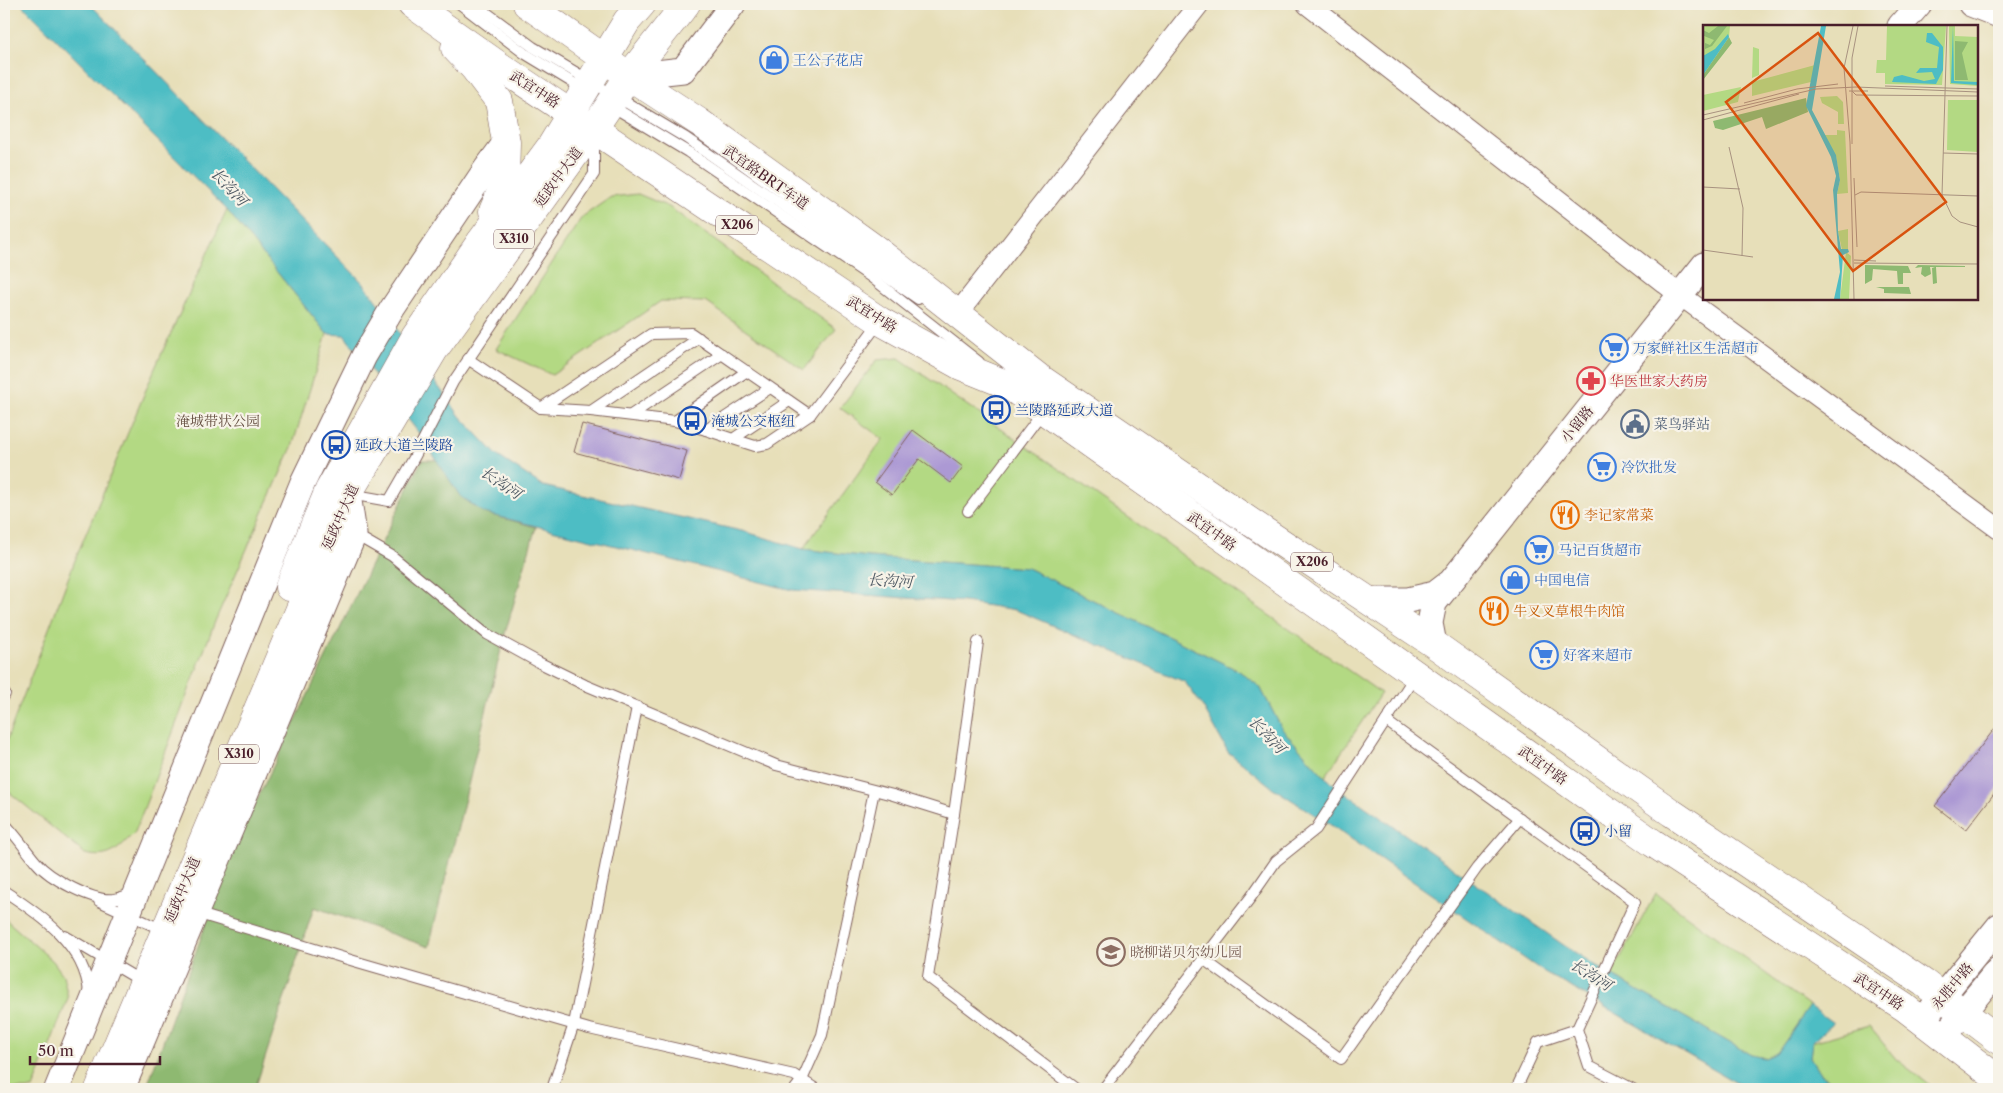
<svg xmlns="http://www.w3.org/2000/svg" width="2003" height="1093" font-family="'Libre Caslon Text','Noto Serif SC',serif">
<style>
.green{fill:#b3d983;stroke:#7e7c57}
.forest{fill:#8eb971;stroke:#6c6c4e}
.water{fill:#4ebdc4;stroke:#4c6e78}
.building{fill:#ac99d4}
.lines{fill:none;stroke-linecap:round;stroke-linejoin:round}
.service-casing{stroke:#81625d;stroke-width:12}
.minor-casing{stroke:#81625d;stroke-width:22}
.tertiary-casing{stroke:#81625d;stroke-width:27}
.primary-casing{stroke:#81625d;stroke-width:29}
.service{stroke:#fff;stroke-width:10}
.minor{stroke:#fff;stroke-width:20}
.tertiary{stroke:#fff;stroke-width:25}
.primary{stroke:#fff;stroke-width:28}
.labels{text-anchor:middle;stroke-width:4.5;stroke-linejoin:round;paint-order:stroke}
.shield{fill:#f7f3e8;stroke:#7e5f64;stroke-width:1}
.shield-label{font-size:12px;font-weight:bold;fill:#4a1f2b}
.shop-label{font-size:14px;fill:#366cbe;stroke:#f7f3e8;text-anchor:start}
.street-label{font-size:14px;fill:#4a1f2b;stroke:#f7f3e8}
.health-label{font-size:14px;fill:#be3a42;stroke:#f7f3e8;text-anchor:start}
.transit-label{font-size:14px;fill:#164399;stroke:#f7f3e8;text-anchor:start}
.park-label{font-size:14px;fill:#644e41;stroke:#f7f3e8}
.service-label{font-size:14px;fill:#4e5e75;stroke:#f7f3e8;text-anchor:start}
.food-label{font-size:14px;fill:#c56008;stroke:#f7f3e8;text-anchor:start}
.education-label{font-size:14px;fill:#785e54;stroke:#f7f3e8;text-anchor:start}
.water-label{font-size:15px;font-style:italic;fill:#4b5661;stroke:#f7f3e8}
.inset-road{fill:none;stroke:#a89280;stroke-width:1}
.view{fill:#d8530f;fill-opacity:0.15;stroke:#d8530f;stroke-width:2.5}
.inset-edge{fill:none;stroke:#4a1f2b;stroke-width:2.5}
</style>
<rect width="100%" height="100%" fill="#f7f3e8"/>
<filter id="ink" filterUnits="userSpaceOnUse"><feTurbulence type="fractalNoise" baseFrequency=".02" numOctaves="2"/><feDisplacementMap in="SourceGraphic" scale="10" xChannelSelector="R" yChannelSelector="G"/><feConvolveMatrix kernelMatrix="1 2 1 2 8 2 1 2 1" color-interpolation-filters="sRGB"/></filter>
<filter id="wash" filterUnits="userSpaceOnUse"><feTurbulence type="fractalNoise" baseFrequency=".0096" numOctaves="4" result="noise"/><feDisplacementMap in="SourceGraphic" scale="20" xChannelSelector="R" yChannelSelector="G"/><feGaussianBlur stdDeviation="1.12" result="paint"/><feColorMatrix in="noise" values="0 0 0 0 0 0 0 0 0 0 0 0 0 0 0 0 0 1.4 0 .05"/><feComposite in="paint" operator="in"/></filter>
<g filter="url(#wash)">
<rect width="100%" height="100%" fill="#e7dfb9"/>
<g class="green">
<path d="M638,194L669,207L836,329L804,370L706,302L661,301L552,375L496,349L582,217L611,197Z"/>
<path d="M227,210L327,334L292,447L216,619L135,832C118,849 111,860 85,854L4,788V747L77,555L155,368Z"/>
<path d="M899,358L1381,693L1325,777L1282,729L1260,687L1239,671L1027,568L869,557L803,549L883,439L840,408L877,360Z"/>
<path d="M1656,893L1810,1006L1777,1053L1765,1058L1751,1055L1611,975Z"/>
<path d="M4,918L53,961L63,975L68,998L33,1089H4Z"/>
<path d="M1869,1026L1896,1059L1935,1089H1844L1821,1075L1810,1057L1812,1042Z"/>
</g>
<path class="forest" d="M422,460H438L460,496L484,513L536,527L504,637L429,947L314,907L255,1089H146L233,849Z"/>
<path class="water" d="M21,4H89L94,8L364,284L460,416L498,456L543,486L746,532L803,549L869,557L1027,568L1239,671L1260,687L1282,729L1325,777L1350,796L1565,946L1611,975L1751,1055L1765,1058L1777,1053L1810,1006L1833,1023L1812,1042L1810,1057L1821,1075L1844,1089H1747L1541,970L1334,827L1273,788L1228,752L1203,707L1185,682L1016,610L964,602L792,590L484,513L460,496L421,436L344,335L327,334L227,210Z"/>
<g id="blocks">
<g class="building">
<path d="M582,424L687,451L679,480L574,452Z"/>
<path d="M913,430L963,467L951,483L919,459L892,495L875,482Z"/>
<path d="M1999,723V787L1966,830L1935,806Z"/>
</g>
</g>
</g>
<g filter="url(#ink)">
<use href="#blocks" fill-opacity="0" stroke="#81625d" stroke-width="1"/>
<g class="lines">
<defs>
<g id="service">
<path d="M460,4L524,53L585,90"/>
<path d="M475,4L533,47L686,138L918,299"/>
<path d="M610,105L688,152L871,277L979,362"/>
<path d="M468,359L541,408L591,411L675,421L747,371"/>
<path d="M541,408L651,334L691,333L810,415"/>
<path d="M591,411L699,338"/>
<path d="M631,415L722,354"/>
<path d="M675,421L706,430L770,388"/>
<path d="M706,430L733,439L789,401"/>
<path d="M733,439L755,446L767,444L810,415L880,321"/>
<path d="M350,494L389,501L415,456L453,382L594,174V140"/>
<path d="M968,511L1044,410"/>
<path d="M354,534L392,556L487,634L538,662L585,685L776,765L893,795L954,814"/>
<path d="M978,642L954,814L928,977L1076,1089"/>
<path d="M4,696L5,694"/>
<path d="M1386,721L1635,902L1577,1029L1589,1066L1633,1089"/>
<path d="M4,823C16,835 25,849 36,862C49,878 93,902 114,899C120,898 127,895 133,893"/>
<path d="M4,891C41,915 85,945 89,993"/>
<path d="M99,901L163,930"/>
<path d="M196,913L354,961L589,1029L794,1075L816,1089"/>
<path d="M65,936L143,982"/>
<path d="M1203,959L1341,1059L1477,868L1520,818"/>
<path d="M552,1089L574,1024L637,707"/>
<path d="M795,1089L802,1080L822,1035L874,791"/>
<path d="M1103,1089L1251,897L1276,861L1316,829L1415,676"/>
<path d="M1516,1089L1538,1042L1577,1029"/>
</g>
<g id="minor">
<path d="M1307,4L1680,295L1999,529"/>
<path d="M958,313L1199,4"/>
</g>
<g id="tertiary">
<path d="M1971,4L1999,15"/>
<path d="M1900,26L1919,4"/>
<path d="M629,76L683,70L733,4"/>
<path d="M1370,600H1408L1435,594L1448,584"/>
<path d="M1434,644L1430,623L1434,603L1704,265"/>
<path d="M1922,1021L1999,926"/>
<path d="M1943,1037L1999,969"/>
<path d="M57,1089L303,482L364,356L392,309L486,169L506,142"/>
<path d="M122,1089L354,534L348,494"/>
</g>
<g id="primary">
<path d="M412,4L501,67L880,321L961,366L1008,385L1653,843L1904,1007L1999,1080"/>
<path d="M527,4L629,76L699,122L874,248L1038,377L1255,525L1434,644L1672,813L1924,983L1999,1040"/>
<path d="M455,48L474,68L499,101L506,142L505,182L493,211"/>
<path d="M289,587L329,490L415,337L481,241L551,146L627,21L642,4"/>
<path d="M99,1089L348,494L434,350L594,128L629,76L686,4"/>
</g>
</defs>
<use href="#service" class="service-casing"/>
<use href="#minor" class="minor-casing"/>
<use href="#tertiary" class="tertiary-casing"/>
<use href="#primary" class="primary-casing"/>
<use href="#service" class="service"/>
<use href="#minor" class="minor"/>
<use href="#tertiary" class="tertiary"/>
<use href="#primary" class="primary"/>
</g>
</g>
<defs>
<symbol id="shop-ring" viewBox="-11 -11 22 22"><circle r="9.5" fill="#f7f3e8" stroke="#3f7fe0" stroke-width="1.5"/><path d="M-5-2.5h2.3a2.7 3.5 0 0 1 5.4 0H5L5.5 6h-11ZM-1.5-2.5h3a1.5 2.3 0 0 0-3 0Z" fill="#3f7fe0"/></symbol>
<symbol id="supermarket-ring" viewBox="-11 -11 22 22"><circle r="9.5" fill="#f7f3e8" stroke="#3f7fe0" stroke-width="1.5"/><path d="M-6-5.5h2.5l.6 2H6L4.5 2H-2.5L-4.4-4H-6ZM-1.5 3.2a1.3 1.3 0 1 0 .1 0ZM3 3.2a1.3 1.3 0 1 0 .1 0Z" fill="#3f7fe0"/></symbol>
<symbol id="pharmacy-ring" viewBox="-11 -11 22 22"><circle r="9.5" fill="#f7f3e8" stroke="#e0444e" stroke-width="1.5"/><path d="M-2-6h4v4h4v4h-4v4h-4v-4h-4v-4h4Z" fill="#e0444e"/></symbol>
<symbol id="bus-ring" viewBox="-11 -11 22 22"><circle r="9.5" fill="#f7f3e8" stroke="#1a4fb4" stroke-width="1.5"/><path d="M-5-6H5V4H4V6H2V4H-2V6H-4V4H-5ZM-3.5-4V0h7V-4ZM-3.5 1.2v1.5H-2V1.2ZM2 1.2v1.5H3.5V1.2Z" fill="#1a4fb4"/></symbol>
<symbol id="civic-ring" viewBox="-11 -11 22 22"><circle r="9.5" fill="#f7f3e8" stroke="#5c6f8a" stroke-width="1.5"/><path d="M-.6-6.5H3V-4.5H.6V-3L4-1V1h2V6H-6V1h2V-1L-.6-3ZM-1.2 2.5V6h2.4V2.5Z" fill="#5c6f8a"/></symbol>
<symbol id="restaurant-ring" viewBox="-11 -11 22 22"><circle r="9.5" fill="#f7f3e8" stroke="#e8710a" stroke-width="1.5"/><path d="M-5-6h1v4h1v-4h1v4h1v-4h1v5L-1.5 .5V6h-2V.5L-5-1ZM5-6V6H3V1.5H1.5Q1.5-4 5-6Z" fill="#e8710a"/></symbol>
<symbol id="school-ring" viewBox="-11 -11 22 22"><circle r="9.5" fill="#f7f3e8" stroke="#8d6e63" stroke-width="1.5"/><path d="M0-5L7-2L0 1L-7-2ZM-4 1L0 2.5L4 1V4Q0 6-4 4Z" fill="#8d6e63"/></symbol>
</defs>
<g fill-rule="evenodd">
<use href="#shop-ring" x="758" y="44" width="32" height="32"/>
<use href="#supermarket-ring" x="1598" y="332" width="32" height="32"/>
<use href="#pharmacy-ring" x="1575" y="365" width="32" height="32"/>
<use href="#bus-ring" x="980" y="394" width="32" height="32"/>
<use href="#bus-ring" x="676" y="405" width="32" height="32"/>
<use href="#civic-ring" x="1619" y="408" width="32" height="32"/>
<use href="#bus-ring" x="320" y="429" width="32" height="32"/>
<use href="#supermarket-ring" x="1586" y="451" width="32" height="32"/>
<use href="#restaurant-ring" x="1549" y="499" width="32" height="32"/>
<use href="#supermarket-ring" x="1523" y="534" width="32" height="32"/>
<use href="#shop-ring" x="1499" y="564" width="32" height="32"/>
<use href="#restaurant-ring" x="1478" y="595" width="32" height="32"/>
<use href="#supermarket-ring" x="1528" y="639" width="32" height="32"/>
<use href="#bus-ring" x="1569" y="815" width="32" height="32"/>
<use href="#school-ring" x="1095" y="936" width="32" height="32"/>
</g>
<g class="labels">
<g class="shield">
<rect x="716" y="215.5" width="42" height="19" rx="4"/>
<rect x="494" y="229.5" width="40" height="19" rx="4"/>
<rect x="1291" y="552.5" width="42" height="19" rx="4"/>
<rect x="219" y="744.5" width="40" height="19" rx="4"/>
</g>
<g class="shield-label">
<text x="737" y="229">X206</text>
<text x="514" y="243">X310</text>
<text x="1312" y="566">X206</text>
<text x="239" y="758">X310</text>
</g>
<g class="shop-label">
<text x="793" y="65">王公子花店</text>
<text x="1633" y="353">万家鲜社区生活超市</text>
<text x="1621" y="472">冷饮批发</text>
<text x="1558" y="555">马记百货超市</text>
<text x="1534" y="585">中国电信</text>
<text x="1563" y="660">好客来超市</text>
</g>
<g class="street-label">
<text transform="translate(535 89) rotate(33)" y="5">武宜中路</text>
<text transform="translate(558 177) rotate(-54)" y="5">延政中大道</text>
<text transform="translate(766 177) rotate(35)" y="5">武宜路BRT车道</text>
<text transform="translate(872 314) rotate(32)" y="5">武宜中路</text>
<text transform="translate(1577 424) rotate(-51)" y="5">小留路</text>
<text transform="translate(340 517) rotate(-66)" y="5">延政中大道</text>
<text transform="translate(1212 531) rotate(35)" y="5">武宜中路</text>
<text transform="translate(1543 765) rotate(35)" y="5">武宜中路</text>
<text transform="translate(182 890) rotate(-67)" y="5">延政中大道</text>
<text transform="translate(1952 986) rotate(-50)" y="5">永胜中路</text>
<text transform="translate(1879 991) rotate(33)" y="5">武宜中路</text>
</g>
<g class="health-label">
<text x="1610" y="386">华医世家大药房</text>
</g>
<g class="transit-label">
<text x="1015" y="415">兰陵路延政大道</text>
<text x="711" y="426">淹城公交枢纽</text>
<text x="355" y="450">延政大道兰陵路</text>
<text x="1604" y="836">小留</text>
</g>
<g class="park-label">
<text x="218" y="426">淹城带状公园</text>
</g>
<g class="service-label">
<text x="1654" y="429">菜鸟驿站</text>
</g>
<g class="food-label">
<text x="1584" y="520">李记家常菜</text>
<text x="1513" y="616">牛叉叉草根牛肉馆</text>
</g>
<g class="education-label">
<text x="1130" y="957">晓柳诺贝尔幼儿园</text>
</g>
<g class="water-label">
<text transform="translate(229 187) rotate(47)" y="5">长沟河</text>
<text transform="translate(501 483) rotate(34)" y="5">长沟河</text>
<text transform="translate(890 581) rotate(3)" y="5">长沟河</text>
<text transform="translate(1267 735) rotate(46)" y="5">长沟河</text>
<text transform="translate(1591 975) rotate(32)" y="5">长沟河</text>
</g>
</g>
<g transform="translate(1703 25)">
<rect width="275" height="275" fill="#e7dfb9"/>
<path d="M0,1H27L26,12L0,50ZM184,1H243L239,60L182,59V48H173L174,35H183ZM246,1H252V11L275,12V61L247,59ZM50,22L56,24V50L49,53ZM112,40L108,57L49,71V57ZM38,62L35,77L0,86V70ZM134,71L140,77L141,99H135V87L119,78L117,72ZM245,75H275V127L244,125ZM134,105L142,106L145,168L134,169L137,155L133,131L120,110H134ZM145,204V224L139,225L135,206ZM143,227L148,231L146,274H137Z" fill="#b3d983"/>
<path d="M15,1H24L9,21L2,24V18L7,20L11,15L1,11L0,5L6,8ZM26,12L29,18L0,55V50ZM252,16L265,17L259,28L265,55H252ZM103,73L105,87L63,104L59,92L20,105L12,103L10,96ZM162,240L205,241L208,248H200V259H195L194,246L170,244L169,255L162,259ZM215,240L262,241V242H233L234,258L230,259L229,243L232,242H227L228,249L222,252L218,249L219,242L212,243ZM173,262H206L208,269L181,268V264Z" fill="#8eb971"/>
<path d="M118,1H123L109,85L133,130L137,155L134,169L135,206L138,224H145L146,227L140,230L137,274H131L137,247L130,165L133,151L128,132L103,81ZM250,1L251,56L275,57V60L248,58ZM224,8H229L240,22V45L233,59L189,57L191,52L199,50L221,56L232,54L229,47L213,48L217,43H234L236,22L223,17ZM25,9L26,12L0,50V31L12,24Z" fill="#4ebdc4"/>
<path class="inset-road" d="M150,1L141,43L147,117L151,274M244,1L239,170L249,191L257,197L275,202M182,61L275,64M146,66H165M149,66L153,70L275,71M41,78L94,64L135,59M0,90L113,64L153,62L275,67M0,95L96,69M149,119V33L155,1M26,122L40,183L39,231M240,128L275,129M151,153L154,222M0,162L37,164M152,170L158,167L275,171M0,225L50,232M151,235L173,236M151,238L275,239"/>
<path class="view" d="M115,8L243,177L150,246L23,77Z"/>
<rect width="275" height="275" class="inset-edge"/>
</g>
<rect width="2003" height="1093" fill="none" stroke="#f7f3e8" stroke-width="20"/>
<path d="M30 1056v8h130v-8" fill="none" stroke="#4a1f2b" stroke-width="2.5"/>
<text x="38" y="1056" font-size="15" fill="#4a1f2b" stroke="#f7f3e8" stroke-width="4" paint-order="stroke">50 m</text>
</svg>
